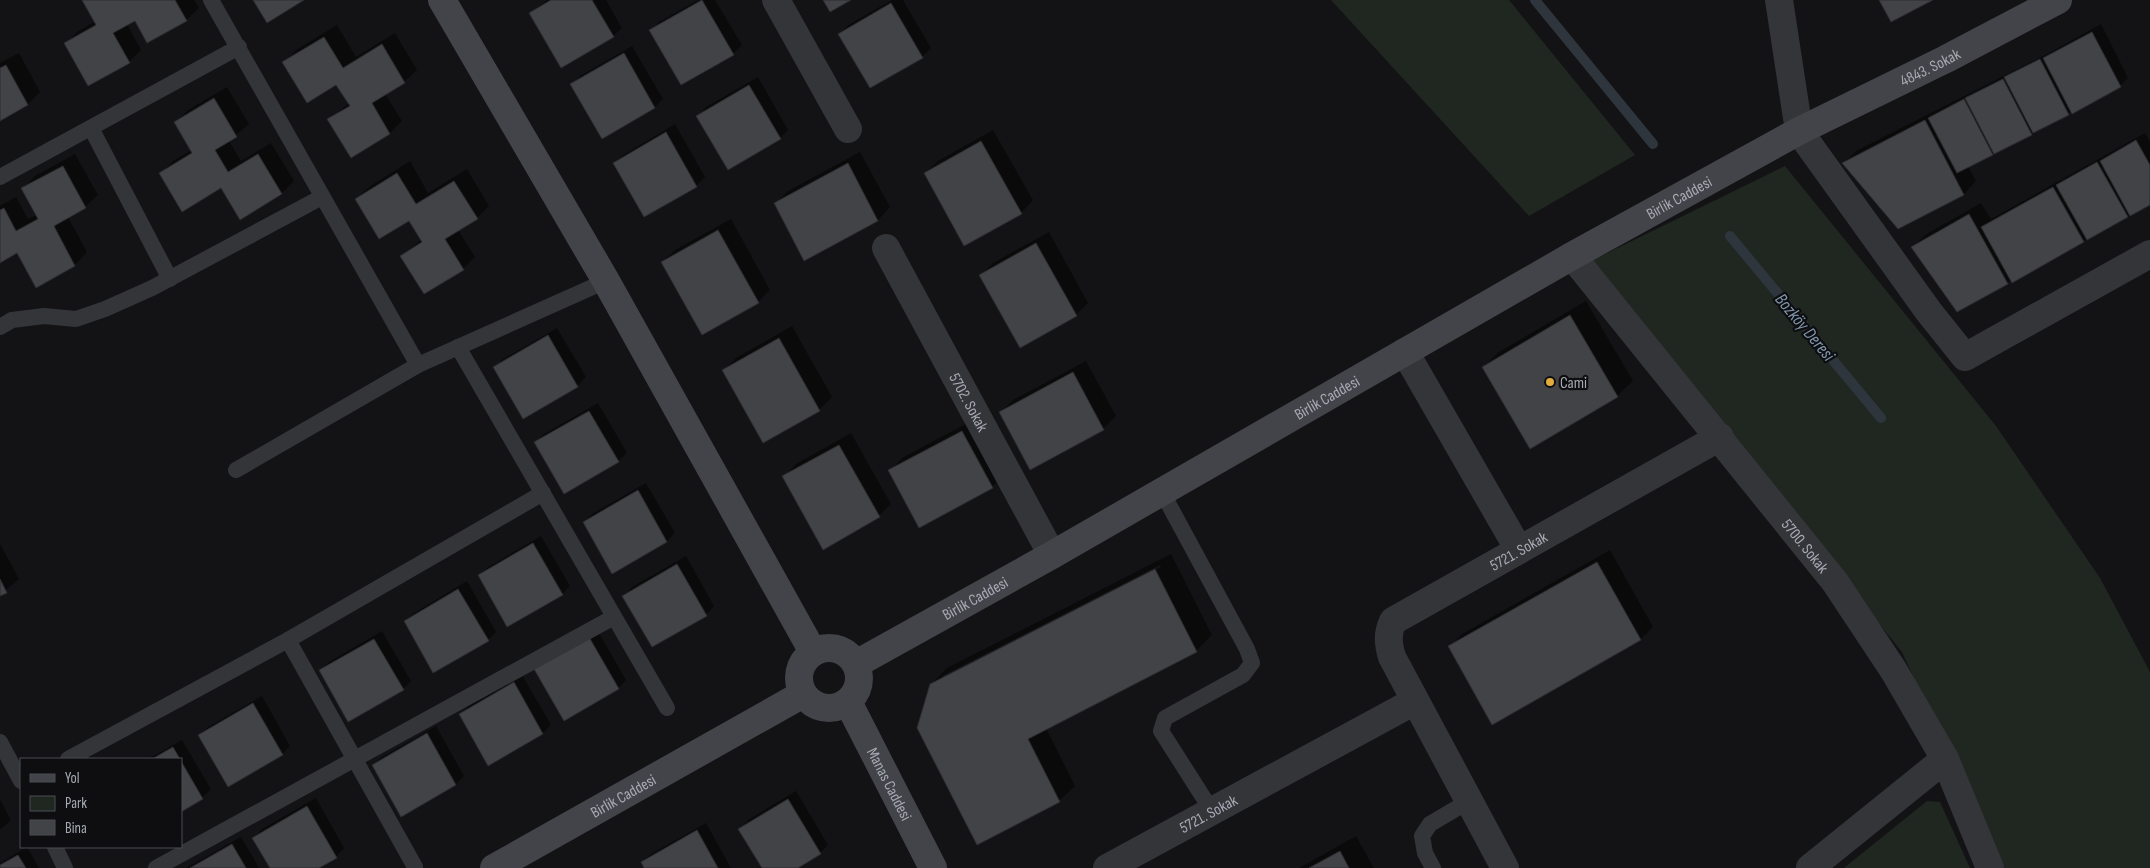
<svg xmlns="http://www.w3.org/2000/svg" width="2150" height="868" font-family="'Sofia Sans Condensed',sans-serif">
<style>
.green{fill:#202721}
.shadow{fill:#0007;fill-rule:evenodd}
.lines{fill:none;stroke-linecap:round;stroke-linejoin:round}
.stream{stroke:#2e353c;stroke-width:10}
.building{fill:#424347;stroke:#2d2d30}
.lane{stroke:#343539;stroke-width:16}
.street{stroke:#343539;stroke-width:28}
.secondary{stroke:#434449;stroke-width:28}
.poi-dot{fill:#e2ad3e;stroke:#0e0e10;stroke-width:2}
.labels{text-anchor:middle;stroke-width:4.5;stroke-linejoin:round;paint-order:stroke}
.street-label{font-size:16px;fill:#a6aab4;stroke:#0e0e10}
.poi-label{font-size:16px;fill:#a6aab4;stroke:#0e0e10;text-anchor:start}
.water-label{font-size:18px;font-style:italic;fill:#7f97ac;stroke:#0e0e10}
</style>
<rect width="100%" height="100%" fill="#131315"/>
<g class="green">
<path d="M1331,0H1509L1635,155L1529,216Z"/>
<path d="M1785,166L1996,426L2100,578L2150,672V868H1996L1980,822L1902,652L1738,449L1591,261Z"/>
<path d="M1927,801L1940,802L1970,868H1844Z"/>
</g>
<g class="shadow">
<path d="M84,0H194L199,8L186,20L135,19L127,24L141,50L129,62L66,43L78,31L96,21Z"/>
<path d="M547,0H606L622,28L613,36L531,13Z"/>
<path d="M698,0H715L742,45L733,54L682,84L651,31L659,22Z"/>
<path d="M892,0H903L931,48L922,57L871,87L840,34L848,25Z"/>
<path d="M2101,24L2128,78L2120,86L1968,166L1976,181L1964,194L1898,228L1844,163L1856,151L2049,53Z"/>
<path d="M337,25L356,57L395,33L417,70L404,82L385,94L402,121L390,133L351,157L329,120L349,103L337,83L284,63L296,50Z"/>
<path d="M632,46L663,99L655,107L572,84L580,76Z"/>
<path d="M19,53L40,92L28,104L0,119V63Z"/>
<path d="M758,77L788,130L780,138L698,116L706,107Z"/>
<path d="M227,87L249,124L229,141L241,161L271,143L294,181L281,194L222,187L161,173L173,161L192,150L176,122L188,110Z"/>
<path d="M675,124L705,177L696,186L645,216L614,163L623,155Z"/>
<path d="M993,130L1033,200L1021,213L925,173L938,161Z"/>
<path d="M2145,133L2150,142V204L2007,283L1913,247L1925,235L1981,203L1991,219Z"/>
<path d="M860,152L890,207L878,220L805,259L775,204L788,191Z"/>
<path d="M75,154L98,195L85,207L68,217L87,252L75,265L36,286L18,252L0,262V206L16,197L28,219L37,215L22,189L35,176Z"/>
<path d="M410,161L428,193L467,169L489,206L477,218L458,230L475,257L463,269L402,256L422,239L409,219L356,199L369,187Z"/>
<path d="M731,219L770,290L758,302L662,262L675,250Z"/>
<path d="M1049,232L1088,303L1076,315L980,276L993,263Z"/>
<path d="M1586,301L1633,381L1617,396L1483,367L1499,352Z"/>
<path d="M792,326L832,397L819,410L763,441L724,370L736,358Z"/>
<path d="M557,328L586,377L577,386L523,417L495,367L503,359Z"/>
<path d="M1086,361L1116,416L1103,429L1031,468L1001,412L1013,400Z"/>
<path d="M598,403L627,453L618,461L536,442L544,434Z"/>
<path d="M975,419L1004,474L992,487L890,471L902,458Z"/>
<path d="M851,433L891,504L879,516L784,477L796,464Z"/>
<path d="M646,483L675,533L667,541L584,522L592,514Z"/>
<path d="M541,536L570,586L562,594L480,575L488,567Z"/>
<path d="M0,544L19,579L0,595Z"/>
<path d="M1610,550L1653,627L1641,639L1492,723L1450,647L1462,634Z"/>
<path d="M1171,554L1212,635L1197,650L1046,728L1075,786L1059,801L931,684L947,668ZM1160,565L1161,567L942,679V676Z"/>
<path d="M686,556L714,606L706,615L624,596L632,587Z"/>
<path d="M467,581L496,632L488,640L405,621L414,613Z"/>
<path d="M597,630L626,680L618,688L536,670Z"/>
<path d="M382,631L411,681L403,689L320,670L329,662Z"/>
<path d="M522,675L551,725L543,733L489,764L460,714L469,706Z"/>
<path d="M262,696L290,746L282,754L199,735L208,727Z"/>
<path d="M436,726L464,776L456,784L402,815L373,765L382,757Z"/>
<path d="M182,740L211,789L202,798L181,810V759H148Z"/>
<path d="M796,791L828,845L820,853L795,868H763L740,829L748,820Z"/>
<path d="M316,798L344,848L336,857L316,868H271L254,838L262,829Z"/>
<path d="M0,800L11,820L0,830Z"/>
<path d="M706,823L731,868H646L642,862L651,854Z"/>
<path d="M1356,836L1374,868H1299Z"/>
<path d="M241,837L259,868H186Z"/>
<path d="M27,847L39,868H0V863Z"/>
</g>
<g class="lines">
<g class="stream">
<path d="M1535,0L1653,144"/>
<path d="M1730,236L1881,418"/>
</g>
</g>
<g class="building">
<path d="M82,0H175L187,21L147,43L135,21L113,33L130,63L88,86L64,43L96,25Z"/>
<path d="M253,0H304L267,23Z"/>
<path d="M551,0H592L614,37L561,68L529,13Z"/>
<path d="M702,0L734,55L681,85L649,30Z"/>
<path d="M823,0H851L830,12Z"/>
<path d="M1879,0H1933L1891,22Z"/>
<path d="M891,3L923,58L870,88L838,34Z"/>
<path d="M2092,32L2121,87L2072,114L2043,58Z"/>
<path d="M324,37L343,68L382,44L405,83L372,103L390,134L351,158L327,119L350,106L336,85L307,103L282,62Z"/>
<path d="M624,53L655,108L602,139L570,84Z"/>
<path d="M2040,59L2069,115L2033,133L2004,77Z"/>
<path d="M6,65L28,105L0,121V68Z"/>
<path d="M2003,79L2032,135L1994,154L1965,98Z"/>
<path d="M749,85L781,139L728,170L696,116Z"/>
<path d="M214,98L237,137L215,150L228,172L258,154L282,194L240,220L221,188L182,212L159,173L192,153L174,122Z"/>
<path d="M1964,99L1993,155L1957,173L1928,118Z"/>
<path d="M1925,120L1964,195L1898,229L1842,163Z"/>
<path d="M666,132L697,187L644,217L613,163Z"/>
<path d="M2136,140L2150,165V205L2130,216L2100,161Z"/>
<path d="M981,141L1022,214L964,246L924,173Z"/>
<path d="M2097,162L2128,217L2087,240L2056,185Z"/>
<path d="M848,163L878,221L804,261L774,203Z"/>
<path d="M63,166L86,208L54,226L75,266L36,288L17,253L0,263V210L4,208L16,231L38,219L21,188Z"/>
<path d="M397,173L416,204L454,181L478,219L445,239L464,270L424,294L400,256L422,242L409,221L379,239L355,199Z"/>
<path d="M2053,187L2084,242L2012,283L1981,227Z"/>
<path d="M1969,214L2008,284L1957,312L1911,247Z"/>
<path d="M718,230L759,303L702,335L661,262Z"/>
<path d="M1036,243L1077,316L1020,348L979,275Z"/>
<path d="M1570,315L1618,397L1530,449L1482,367Z"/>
<path d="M548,335L578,387L523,419L493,367Z"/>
<path d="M779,338L820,411L763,443L722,370Z"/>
<path d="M1073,372L1104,430L1030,470L999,412Z"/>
<path d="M589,411L619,462L564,494L534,442Z"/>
<path d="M962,431L993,488L919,528L888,470Z"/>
<path d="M839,445L880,517L823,550L782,476Z"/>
<path d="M638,490L667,542L612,574L583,522Z"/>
<path d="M533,543L563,595L507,627L478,575Z"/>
<path d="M1597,562L1641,640L1492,725L1448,646Z"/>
<path d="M677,564L707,616L652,647L622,596Z"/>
<path d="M1155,569L1197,652L1028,739L1060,802L977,845L917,728L930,684Z"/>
<path d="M0,579L7,593L0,596Z"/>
<path d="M458,589L489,641L433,673L404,621Z"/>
<path d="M589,637L619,689L564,721L534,669Z"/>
<path d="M374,639L404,690L348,722L319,670Z"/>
<path d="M514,682L543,734L488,766L459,714Z"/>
<path d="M253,703L283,755L228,787L198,735Z"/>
<path d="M427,733L456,785L401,817L372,765Z"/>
<path d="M173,747L180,759H152Z"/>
<path d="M181,761L203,799L181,812Z"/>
<path d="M788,799L821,854L798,868H762L738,829Z"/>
<path d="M307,806L337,858L319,868H270L252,838Z"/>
<path d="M697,830L718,868H644L641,862Z"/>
<path d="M232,844L246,868H190Z"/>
<path d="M1340,851L1349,868H1309Z"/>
<path d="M18,855L26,868H0V865Z"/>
</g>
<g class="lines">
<g class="lane">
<path d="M211,0L418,365"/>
<path d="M91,128L170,279"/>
<path d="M0,177L239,47"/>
<path d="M0,327L12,320L44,316L76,319L105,309L152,288L322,197"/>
<path d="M458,347L667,708"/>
<path d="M236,470L418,365L606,281"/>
<path d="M1162,492L1247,649L1252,663L1243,675L1165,718L1161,731L1212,811"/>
<path d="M288,640L415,867"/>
<path d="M0,742L21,781"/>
<path d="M68,759L288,640L543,493"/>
<path d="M55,847L65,868"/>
<path d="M156,868L614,617"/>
<path d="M1433,868L1425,853L1422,836L1430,824L1469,801"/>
</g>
<g class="street">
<path d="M776,0L848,129"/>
<path d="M1779,0L1799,131L1929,312L1965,357L2150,254"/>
<path id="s1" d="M886,248L1052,555"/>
<path id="s2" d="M1572,256L1835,582L1894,671L1945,759L1990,868"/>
<path d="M1405,352L1519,550"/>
<path id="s3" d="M1107,868L1415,701"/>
<path id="s4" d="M1505,868L1392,657C1388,643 1387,634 1393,621L1720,437"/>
<path d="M1810,868L1945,759"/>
</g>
<g class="secondary">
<path d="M442,0L606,281L813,652"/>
<circle cx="829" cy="678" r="30"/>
<path id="s5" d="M856,664L1052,555L1572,256L1799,131L1946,59L2058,0"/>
<path id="s6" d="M848,702L933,868"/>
<path id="s7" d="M494,868L803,694"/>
</g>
</g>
<circle class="poi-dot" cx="1550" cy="382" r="5"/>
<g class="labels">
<g class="street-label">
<text dy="6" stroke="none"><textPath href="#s5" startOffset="1229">4843. Sokak</textPath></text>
<text dy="6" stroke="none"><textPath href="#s5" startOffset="946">Birlik Caddesi</textPath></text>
<text dy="6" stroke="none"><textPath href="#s5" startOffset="541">Birlik Caddesi</textPath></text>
<text dy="6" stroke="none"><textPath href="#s1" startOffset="175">5702. Sokak</textPath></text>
<text dy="6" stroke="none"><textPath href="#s2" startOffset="372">5700. Sokak</textPath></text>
<text dy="6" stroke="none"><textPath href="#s4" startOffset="420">5721. Sokak</textPath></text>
<text dy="6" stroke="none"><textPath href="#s5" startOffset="136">Birlik Caddesi</textPath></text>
<text dy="6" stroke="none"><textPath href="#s6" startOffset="92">Manas Caddesi</textPath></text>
<text dy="6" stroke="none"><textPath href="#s7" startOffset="148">Birlik Caddesi</textPath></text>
<text dy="6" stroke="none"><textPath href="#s3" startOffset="115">5721. Sokak</textPath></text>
</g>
<g class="poi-label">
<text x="1560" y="388">Cami</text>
</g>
<g class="water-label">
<text transform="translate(1805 327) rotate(50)" y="6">Bozköy Deresi</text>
</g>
</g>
<rect x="20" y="758" width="162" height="90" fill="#0e0e10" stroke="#4b4c52"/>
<rect x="30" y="774" width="25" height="8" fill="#434449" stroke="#4b4c52"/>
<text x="65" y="783" font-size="15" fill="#a6aab4">Yol</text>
<rect x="30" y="796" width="25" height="15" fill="#202721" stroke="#4b4c52"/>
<text x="65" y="808" font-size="15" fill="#a6aab4">Park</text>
<rect x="30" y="820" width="25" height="15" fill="#424347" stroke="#4b4c52"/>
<text x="65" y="833" font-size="15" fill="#a6aab4">Bina</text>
</svg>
